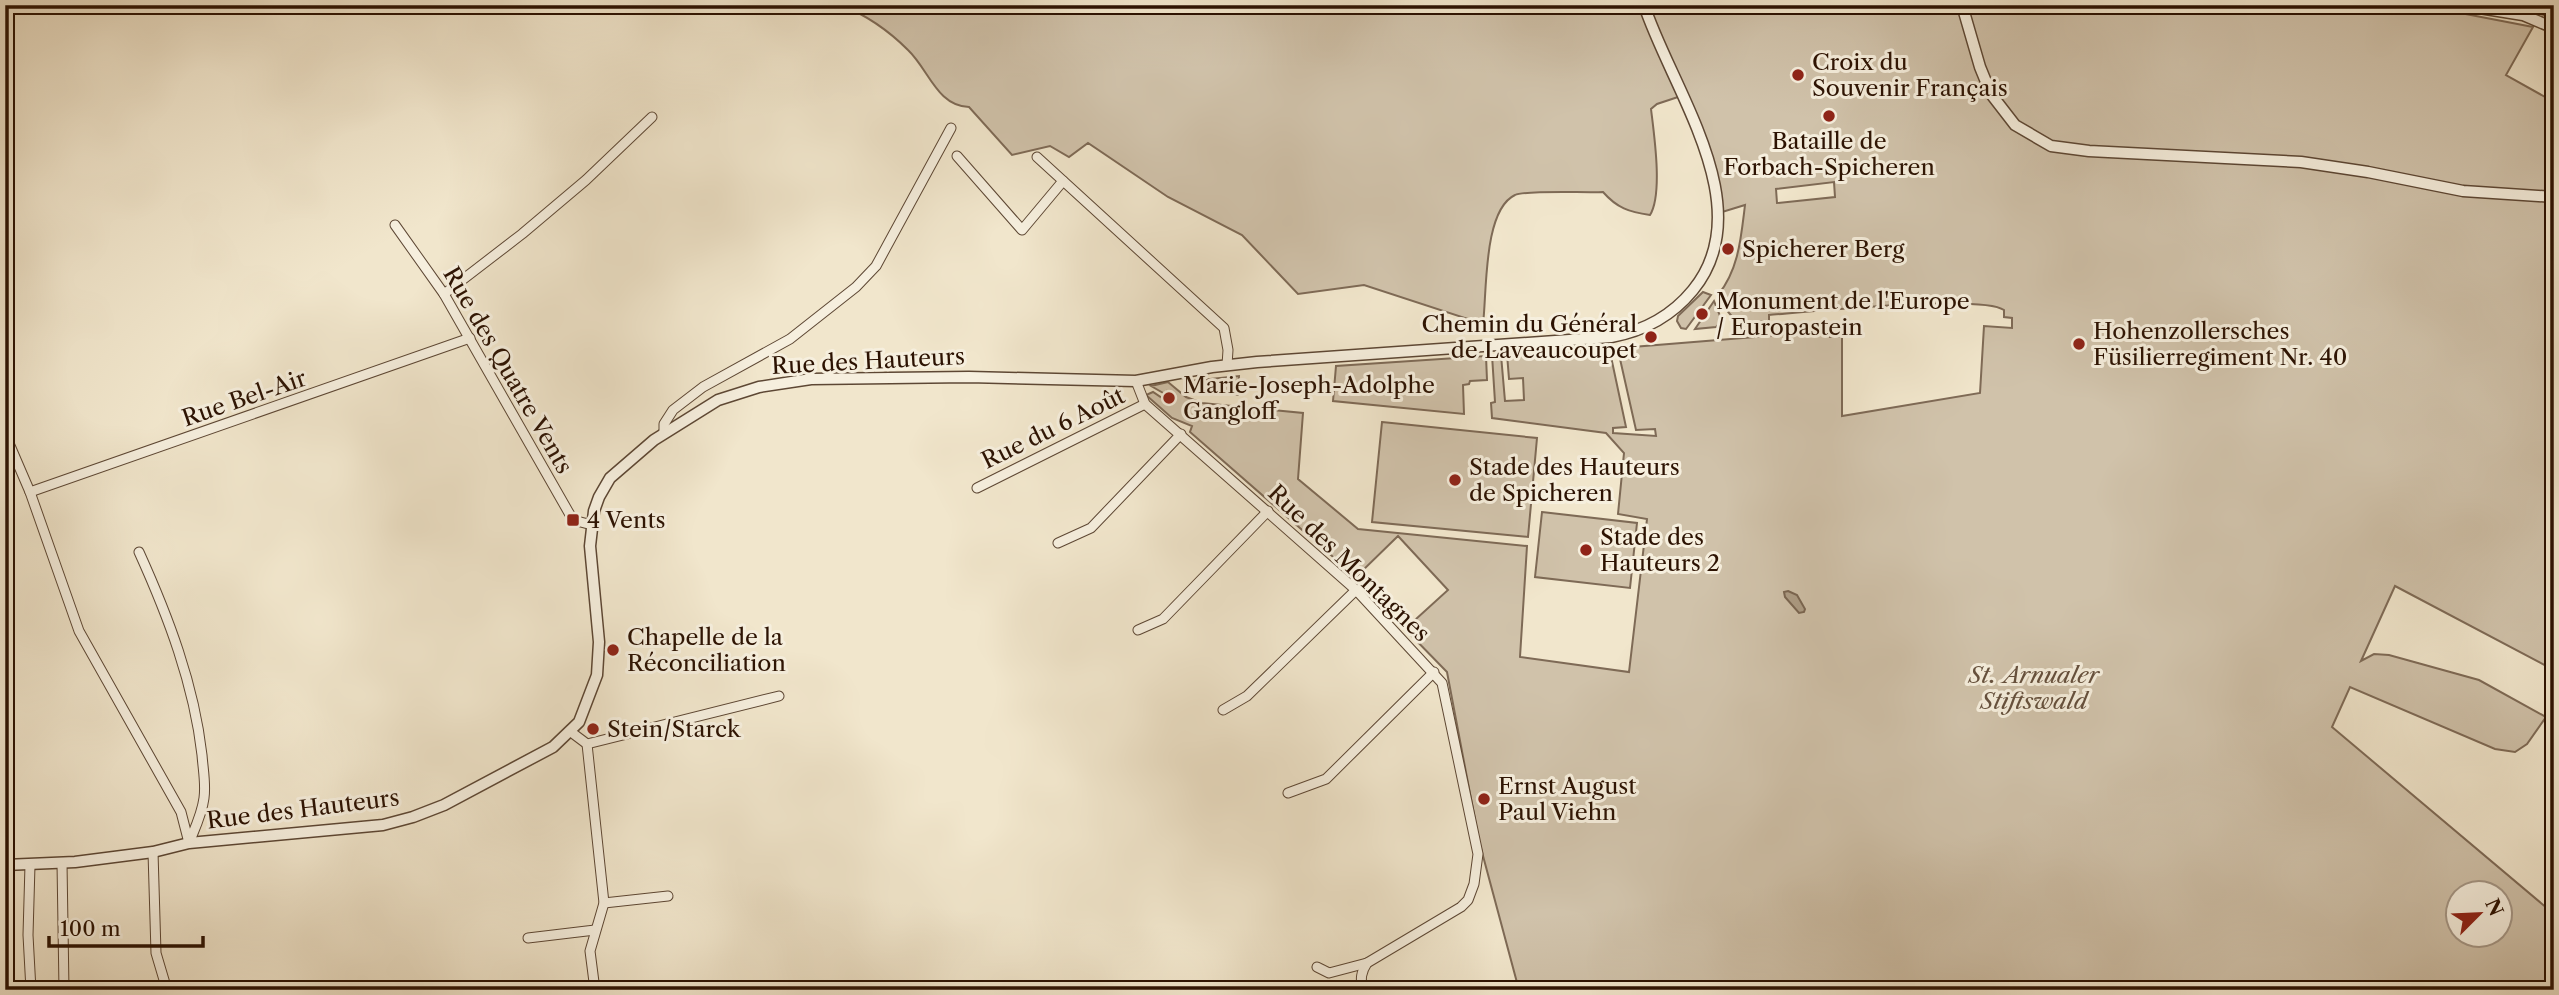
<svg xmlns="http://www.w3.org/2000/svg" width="2559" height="995" font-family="'Libre Caslon Text',serif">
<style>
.green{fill:#d0c2aa;stroke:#7e6a56;stroke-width:2;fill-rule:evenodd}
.water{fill:#ae9e87;stroke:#7a6652;stroke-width:2}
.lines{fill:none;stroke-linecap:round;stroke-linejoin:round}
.minor-casing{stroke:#5d4734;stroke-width:11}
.tertiary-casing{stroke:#5d4734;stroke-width:13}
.minor{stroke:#f6efde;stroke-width:9}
.tertiary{stroke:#f6efde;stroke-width:10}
.poi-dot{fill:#8f2418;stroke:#f6efde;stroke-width:2.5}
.labels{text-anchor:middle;stroke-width:6;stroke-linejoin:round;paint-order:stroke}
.poi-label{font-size:23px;fill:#2c1202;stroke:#f6efde;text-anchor:start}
.street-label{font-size:23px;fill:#2c1202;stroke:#f6efde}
.park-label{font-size:23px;font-style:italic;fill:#65503d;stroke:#f6efde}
</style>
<rect width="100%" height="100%" fill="#f1e6cc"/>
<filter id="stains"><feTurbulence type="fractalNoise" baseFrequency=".00286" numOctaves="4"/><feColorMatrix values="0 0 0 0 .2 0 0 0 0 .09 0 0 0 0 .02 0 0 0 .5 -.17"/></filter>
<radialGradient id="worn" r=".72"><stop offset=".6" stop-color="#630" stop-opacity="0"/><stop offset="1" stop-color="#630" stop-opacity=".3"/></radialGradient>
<g class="green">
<path d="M841,5H2419L2533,27L2506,75L2554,102V670L2395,586L2361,661L2374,654L2389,655L2479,680L2546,717L2527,744L2515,752L2495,749L2350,687L2332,727L2554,914V990H1519L1479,841L1447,672L1405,629L1448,590L1398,536L1356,577L1190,432L1192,426L1172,418L1146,395L1153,392L1171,404L1175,395L1167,391L1165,394L1151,386L1168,382L1186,397L1202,403L1303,413L1298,479L1358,529L1527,546L1520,657L1629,672L1647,519L1618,514L1624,453L1606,433L1492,418L1491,403L1495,402L1492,355H1501L1505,401L1524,400L1523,378L1509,379L1507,354L1606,348L1610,352L1626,427L1613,428V433L1656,436L1655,429L1636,430L1618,350L1620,348L1830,331V337L1842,336V416L1980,393L1984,326L2012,328V318L2004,317V310C1981,294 1806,312 1769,315V321C1739,324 1732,324 1718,295C1739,269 1741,237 1745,205L1719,213L1717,191L1681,96L1657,104L1651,109C1654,134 1663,194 1650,215C1629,212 1617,208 1603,192C1587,193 1524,190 1515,195C1483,210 1487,293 1483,324L1364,285L1298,294L1242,235L1168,197L1088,143L1069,157L1050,146L1012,155L969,107C937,106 929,70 908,50C889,31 866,15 841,5ZM1834,182L1835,197L1777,203L1776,189ZM2458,894H2500V936H2458Z"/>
<path d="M2517,5H2554V19Z"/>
<path d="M1703,292L1711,295L1686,329L1681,328L1677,321L1678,316Z"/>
<path d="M1714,301L1720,316L1719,324L1716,327L1695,329Z"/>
<path d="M1486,356L1487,380L1470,381L1469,384L1463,385L1464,414L1333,401L1336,366Z"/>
<path d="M1239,376L1238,395L1194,390L1189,381Z"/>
<path d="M1382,422L1537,438L1528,537L1372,522Z"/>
<path d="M1542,512L1637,523L1630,588L1535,577Z"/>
</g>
<path class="water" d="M1788,591L1797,595L1805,609L1804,612L1799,613L1785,597L1784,592Z"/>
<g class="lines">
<defs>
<g id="minor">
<path d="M957,156L1022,230L1063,181"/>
<path d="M1037,157L1224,328L1228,350L1227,365"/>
<path d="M395,225L444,294L573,520L592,525"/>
<path d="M444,294L522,234L586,180L652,117"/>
<path d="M1136,381L1145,404L1356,590L1442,683L1478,854L1474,884L1468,900L1461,907L1367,963C1361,972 1360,979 1363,990"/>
<path d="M664,433V424L673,410L703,387L790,339L856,287L876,266L951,128"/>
<path d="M5,434L30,492L79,631L181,812L189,843"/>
<path d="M977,488L1145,404"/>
<path d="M30,492L470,338"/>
<path d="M1058,543L1091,528L1181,434"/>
<path d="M139,552C168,616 194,684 202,755C203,769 206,784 204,798C202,814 195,828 189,843"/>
<path d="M1138,630L1163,619L1268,511"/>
<path d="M1223,710L1247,696L1356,590"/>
<path d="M571,732L587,744L779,696"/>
<path d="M587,744L604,903L590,951L595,990"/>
<path d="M1288,793L1326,779L1434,672"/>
<path d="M153,852L156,953L167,990"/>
<path d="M62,863L64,990"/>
<path d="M30,865L28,935L31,990"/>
<path d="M604,903L668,896"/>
<path d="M528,938L595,930"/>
<path d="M1317,967L1329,973L1367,963"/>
</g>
<g id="tertiary">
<path d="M1962,5L1980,67L1991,94L2015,125L2051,146L2089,151L2301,162L2368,172L2463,191L2554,197"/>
<path d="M2461,5L2523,15L2554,28"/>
<path d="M5,865L75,862L153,852L189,843L383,825L413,817L444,805L553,747L579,722L597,675L599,642L590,546L594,511L599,497L610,478L654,440L718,400L759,387L811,379L969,377L1136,381L1212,367L1257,362L1611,337C1644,331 1671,317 1693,290C1761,207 1672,90 1644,5"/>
</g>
</defs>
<use href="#minor" class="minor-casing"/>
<use href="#tertiary" class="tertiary-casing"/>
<use href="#minor" class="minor"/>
<use href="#tertiary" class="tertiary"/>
</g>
<g class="poi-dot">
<circle cx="1798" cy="75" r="7"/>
<circle cx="1829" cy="116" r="7"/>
<circle cx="1728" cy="249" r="7"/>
<circle cx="1702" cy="314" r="7"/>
<circle cx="1651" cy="337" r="7"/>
<circle cx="2079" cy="344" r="7"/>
<circle cx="1169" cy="398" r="7"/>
<circle cx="1455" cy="480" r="7"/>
<rect x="566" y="513" width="14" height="14" rx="3.5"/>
<circle cx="1586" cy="550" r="7"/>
<circle cx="613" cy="650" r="7"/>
<circle cx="593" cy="729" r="7"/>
<circle cx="1484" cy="799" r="7"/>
</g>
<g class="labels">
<g class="poi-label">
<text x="1812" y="70">Croix du<tspan x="1812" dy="26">Souvenir Français</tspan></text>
<text x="1829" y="149" text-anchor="middle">Bataille de<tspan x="1829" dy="26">Forbach-Spicheren</tspan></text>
<text x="1742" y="257">Spicherer Berg</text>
<text x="1716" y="309">Monument de l'Europe<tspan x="1716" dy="26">/ Europastein</tspan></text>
<text x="1637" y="332" text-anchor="end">Chemin du Général<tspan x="1637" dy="26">de Laveaucoupet</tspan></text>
<text x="2093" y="339">Hohenzollersches<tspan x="2093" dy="26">Füsilierregiment Nr. 40</tspan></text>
<text x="1183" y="393">Marie-Joseph-Adolphe<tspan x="1183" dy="26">Gangloff</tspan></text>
<text x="1469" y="475">Stade des Hauteurs<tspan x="1469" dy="26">de Spicheren</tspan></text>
<text x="587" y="528">4 Vents</text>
<text x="1600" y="545">Stade des<tspan x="1600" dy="26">Hauteurs 2</tspan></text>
<text x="627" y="645">Chapelle de la<tspan x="627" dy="26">Réconciliation</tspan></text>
<text x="607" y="737">Stein/Starck</text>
<text x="1498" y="794">Ernst August<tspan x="1498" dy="26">Paul Viehn</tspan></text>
</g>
<g class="street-label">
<text transform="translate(868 361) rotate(-3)" y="8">Rue des Hauteurs</text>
<text transform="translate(508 370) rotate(60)" y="8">Rue des Quatre Vents</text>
<text transform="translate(244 398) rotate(-19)" y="8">Rue Bel-Air</text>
<text transform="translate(1053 428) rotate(-26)" y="8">Rue du 6 Août</text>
<text transform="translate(1349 563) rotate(44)" y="8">Rue des Montagnes</text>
<text transform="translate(303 809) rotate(-7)" y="8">Rue des Hauteurs</text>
</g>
<g class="park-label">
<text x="2034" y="683">St. Arnualer<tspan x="2034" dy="26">Stiftswald</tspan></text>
</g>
</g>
<rect width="2559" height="995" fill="none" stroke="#f1e6cc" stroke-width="28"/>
<rect x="7" y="7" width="2545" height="981" fill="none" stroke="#2c1202" stroke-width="3.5"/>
<rect x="14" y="14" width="2531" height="967" fill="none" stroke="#2c1202" stroke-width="2"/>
<g transform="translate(2479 914) rotate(66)"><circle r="33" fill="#f6efde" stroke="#a59786" stroke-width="2"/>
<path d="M0-5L12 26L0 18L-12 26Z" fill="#8f2418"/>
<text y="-10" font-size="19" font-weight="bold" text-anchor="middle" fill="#2c1202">N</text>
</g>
<path d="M49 936v10h154v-10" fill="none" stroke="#2c1202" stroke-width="3.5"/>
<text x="60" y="936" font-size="21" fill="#2c1202" stroke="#f6efde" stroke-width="5" paint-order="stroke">100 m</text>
<rect width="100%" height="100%" filter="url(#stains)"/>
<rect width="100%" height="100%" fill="url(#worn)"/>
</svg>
